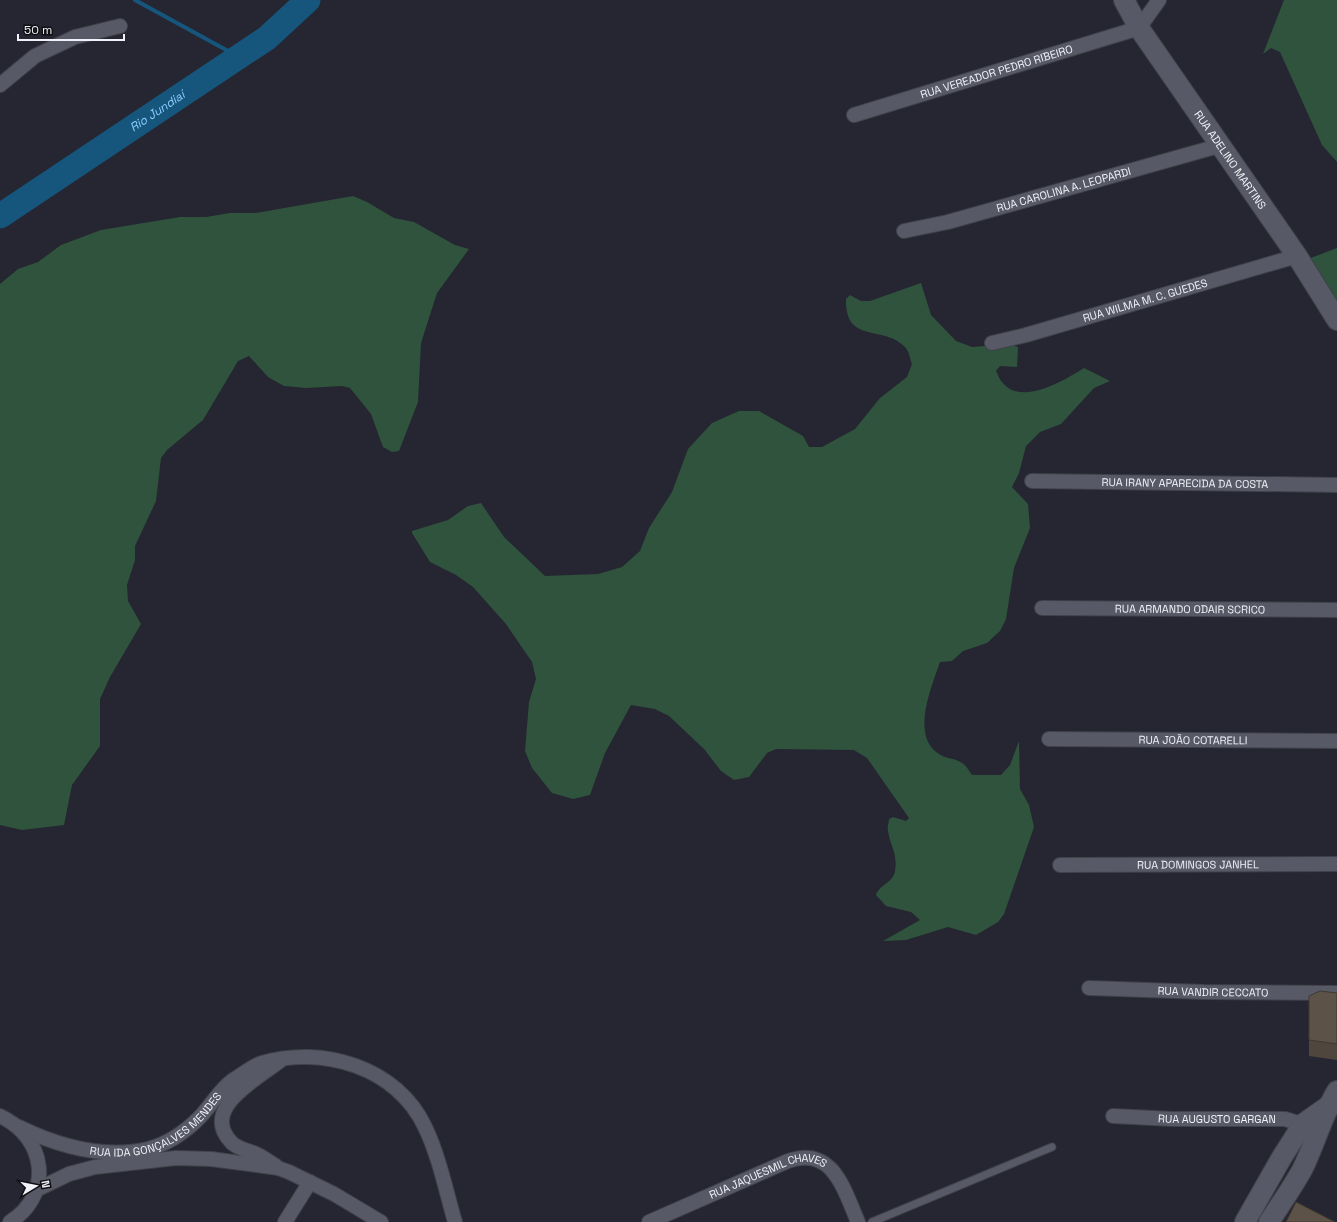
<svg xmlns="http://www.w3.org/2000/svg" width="1337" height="1222" font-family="'Space Grotesk',sans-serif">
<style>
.green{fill:#2f533d}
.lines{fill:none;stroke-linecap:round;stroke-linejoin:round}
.stream{stroke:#16567d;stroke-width:4}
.river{stroke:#16567d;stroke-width:25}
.lane-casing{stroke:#40414a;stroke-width:9}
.street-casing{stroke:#40414a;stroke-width:16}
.secondary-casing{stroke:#40414a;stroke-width:22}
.lane{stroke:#585966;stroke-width:7}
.street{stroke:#585966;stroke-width:14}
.secondary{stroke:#585966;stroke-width:20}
.wall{fill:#4f473e}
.building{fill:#5c5248;stroke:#403932}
.labels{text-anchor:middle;stroke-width:4;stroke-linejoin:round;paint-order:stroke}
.street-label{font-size:11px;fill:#f1f1f9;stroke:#0f0f14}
.water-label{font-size:12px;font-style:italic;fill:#8dcfff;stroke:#0f0f14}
</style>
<rect width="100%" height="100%" fill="#252631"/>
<g class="green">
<path d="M1284,0H1337V162L1322,145L1280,52L1271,48L1263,54Z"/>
<path d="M353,196L367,202L394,218L414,222L455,245L469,249L437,293L421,343L418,402L399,451L392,452L383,447L371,414L350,388L342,386L306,388L284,386L268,377L249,356L238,361L203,420L167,450L161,458L156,501L135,546V560L127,585L128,601L141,624L110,677L100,699V746L72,785L64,825L22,830L0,825V284L18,269L38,262L61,245L101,230L180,217H206L230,213H256Z"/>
<path d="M1337,248V311L1308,259Z"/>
<path d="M921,283L931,315L956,341L972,347L1007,344L1018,347L1017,367L1000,366L996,371C998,374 999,379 1002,382C1021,407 1065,380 1084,368L1110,381L1094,388L1061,424L1040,432L1026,446L1019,473L1012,487L1028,504L1030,528L1014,568L1006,619L1000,631L987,643L963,651L952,661L940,662C932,686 910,736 939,754C945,759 956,758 962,763C966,765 969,771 972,775H1001L1010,765L1019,741L1020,789L1029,805L1034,827L1004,914L998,922L976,935L948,927L906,940L883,941L920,920L911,912L886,906L876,895C880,884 893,883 895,871C898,855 890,845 888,831C887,827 889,822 889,819L893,817L906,821L909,818L867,758L854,750L776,749L767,753L749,777L734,780L721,771L704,749L669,716L655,709L631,705L605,753L590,795L573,799L552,793L532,768L525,751L529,702L536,679L532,662L506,624L473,587L456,575L430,562L412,533V531L448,520L468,506L481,503L504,537L545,576L598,574L622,567L640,551L649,528L672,492L688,449L712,423L739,411H759L803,436L809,447H822L855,429L880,398L907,377L912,364C910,359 909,351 905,347C883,324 845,345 846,299L850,295L861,301H870Z"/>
</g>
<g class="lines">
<path class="stream" d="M135,0L239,57"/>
<path class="river" id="s1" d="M0,216L267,38L308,0"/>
<defs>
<path id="lane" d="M872,1222L1052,1147"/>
<g id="street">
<path d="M0,85L35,56L75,37L120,26"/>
<path id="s2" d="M854,115L1139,28L1159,0"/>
<path id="s3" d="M904,231L948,222L1222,145"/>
<path id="s4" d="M992,343L1026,335L1297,256"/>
<path id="s5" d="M1032,481L1337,485"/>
<path id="s6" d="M1042,608L1337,610"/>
<path id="s7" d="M1049,739L1337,741"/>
<path id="s8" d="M1060,865L1337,864"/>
<path id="s9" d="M1089,988L1204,992L1337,993"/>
<path d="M0,1116C46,1137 54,1194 10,1222"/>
<path id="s10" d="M1113,1116L1172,1119H1285L1311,1127"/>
<path id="s11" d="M19,1127C58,1146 104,1159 148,1149C167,1144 185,1132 199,1118C211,1106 219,1090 233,1080C242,1075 252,1066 262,1063C322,1045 397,1067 425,1127C439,1156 446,1191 455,1222"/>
<path d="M276,1166C269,1162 262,1156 254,1153C246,1150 239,1149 232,1143C198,1108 259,1078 281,1060"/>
<path d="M36,1190L69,1174L95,1167L176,1158L211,1159L278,1168L289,1172L334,1194L381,1222"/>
<path d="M285,1222L310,1182"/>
<path id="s12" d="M649,1222L788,1161C833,1145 844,1190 858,1222"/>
</g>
<g id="secondary">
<path id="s13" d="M1124,0L1139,28L1297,256L1337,320"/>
<path d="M1245,1222L1282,1157L1303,1124L1327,1107"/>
<path d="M1269,1222C1280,1205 1292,1188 1302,1170C1315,1144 1322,1116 1337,1091"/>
</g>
</defs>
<use href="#lane" class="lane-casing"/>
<use href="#street" class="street-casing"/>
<use href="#secondary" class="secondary-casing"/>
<use href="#lane" class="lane"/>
<use href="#street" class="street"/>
<use href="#secondary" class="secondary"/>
</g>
<path class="wall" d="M1337,993V1060L1309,1056V996Z"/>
<g class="building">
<path d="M1320,991L1337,993V1044L1309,1040V996Z"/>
<path d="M1296,1202L1335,1222H1286Z"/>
</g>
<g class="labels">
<g class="street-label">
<text dy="4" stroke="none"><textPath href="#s2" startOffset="149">RUA VEREADOR PEDRO RIBEIRO</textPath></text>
<text dy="4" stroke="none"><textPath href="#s13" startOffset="192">RUA ADELINO MARTINS</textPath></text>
<text dy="4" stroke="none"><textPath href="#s3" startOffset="165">RUA CAROLINA A. LEOPARDI</textPath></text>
<text dy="4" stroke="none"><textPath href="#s4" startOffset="159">RUA WILMA M. C. GUEDES</textPath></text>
<text dy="4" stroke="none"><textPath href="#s5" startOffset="153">RUA IRANY APARECIDA DA COSTA</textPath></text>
<text dy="4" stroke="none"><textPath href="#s6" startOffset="148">RUA ARMANDO ODAIR SCRICO</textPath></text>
<text dy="4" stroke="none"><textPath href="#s7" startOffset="144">RUA JOÃO COTARELLI</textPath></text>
<text dy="4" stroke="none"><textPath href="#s8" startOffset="138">RUA DOMINGOS JANHEL</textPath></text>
<text dy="4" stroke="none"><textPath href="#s9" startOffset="124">RUA VANDIR CECCATO</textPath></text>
<text dy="4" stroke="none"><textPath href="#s11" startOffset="150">RUA IDA GONÇALVES MENDES</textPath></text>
<text dy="4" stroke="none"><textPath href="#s10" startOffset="104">RUA AUGUSTO GARGAN</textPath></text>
<text dy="4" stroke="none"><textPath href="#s12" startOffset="129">RUA JAQUESMIL CHAVES</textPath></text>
</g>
<g class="water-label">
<text dy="4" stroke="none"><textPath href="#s1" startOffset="189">Rio Jundiaí</textPath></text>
</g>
</g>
<g transform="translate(36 1186) rotate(80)" stroke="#0f0f14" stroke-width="3" paint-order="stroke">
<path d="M0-3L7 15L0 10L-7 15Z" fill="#f1f1f9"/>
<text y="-6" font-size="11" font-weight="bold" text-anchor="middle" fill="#f1f1f9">N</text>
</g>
<path d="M18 34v6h106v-6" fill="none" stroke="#f1f1f9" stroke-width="2"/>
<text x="24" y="34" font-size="12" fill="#f1f1f9" stroke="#0f0f14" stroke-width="3" paint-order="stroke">50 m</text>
</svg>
